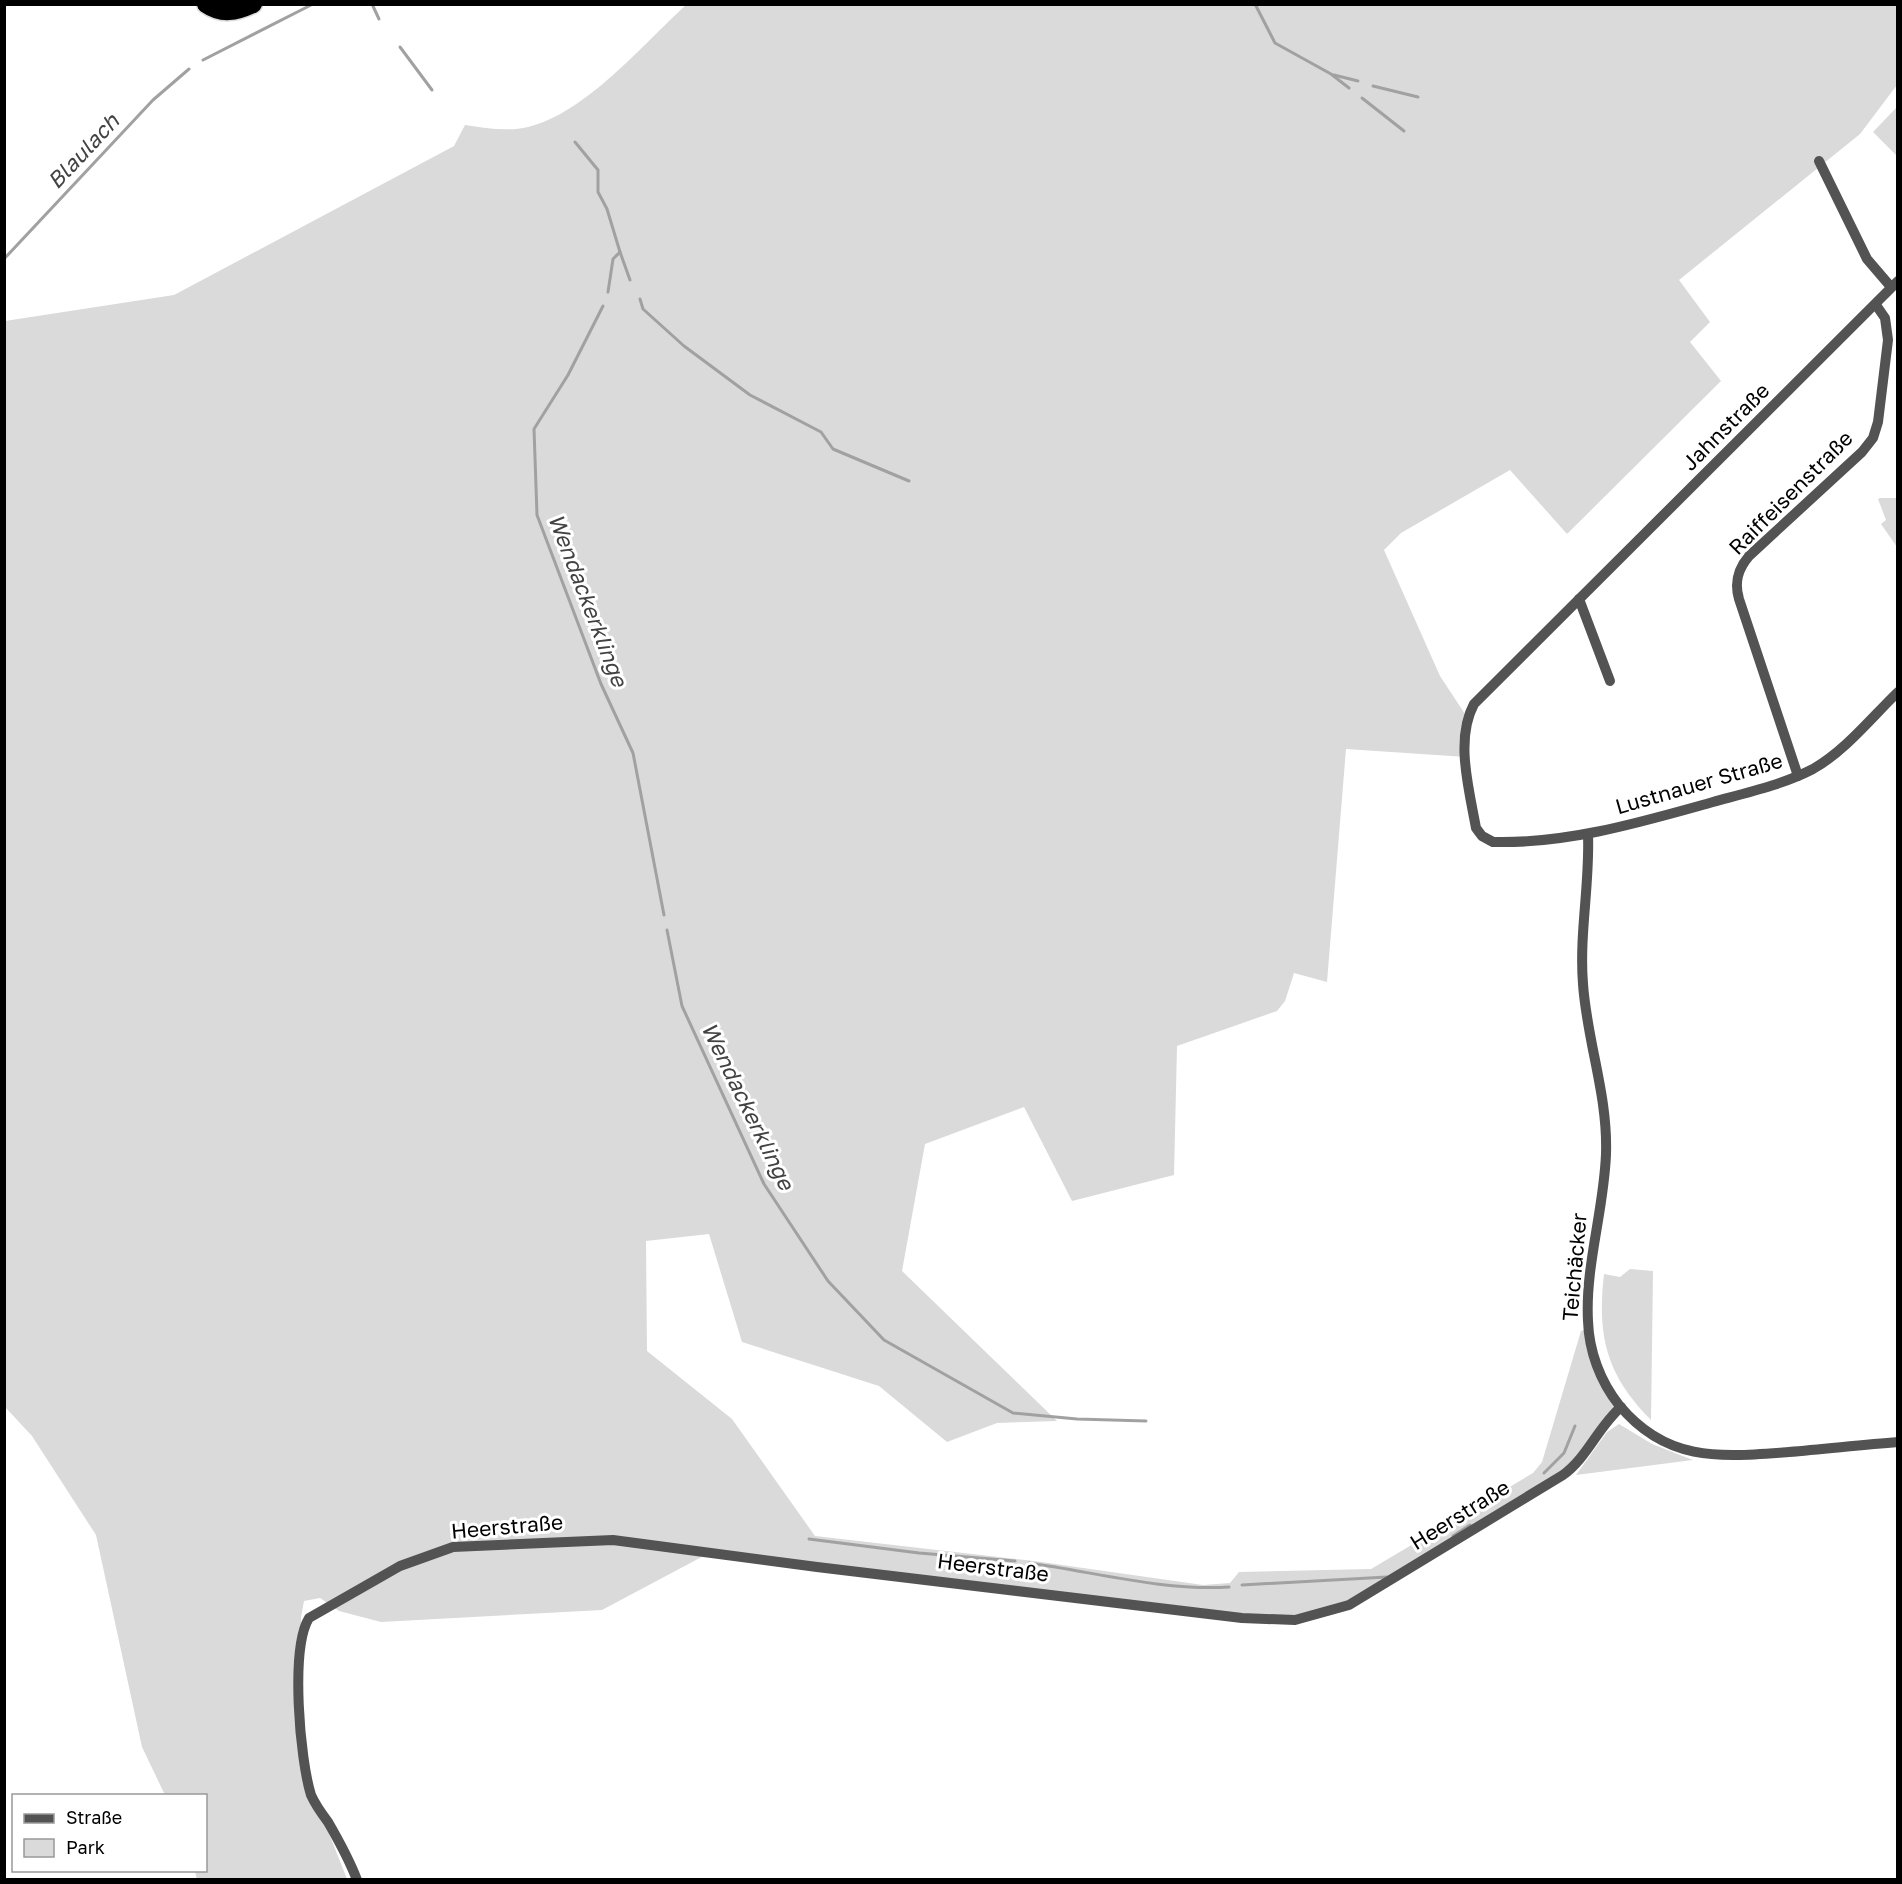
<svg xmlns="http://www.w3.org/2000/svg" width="1902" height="1884" font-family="'Golos Text',sans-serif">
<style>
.green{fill:#dadada}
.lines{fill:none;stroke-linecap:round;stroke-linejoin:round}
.stream{stroke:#a1a1a1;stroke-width:3}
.highway-casing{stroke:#dbdbdb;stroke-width:21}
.street{stroke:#535353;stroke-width:10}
.highway{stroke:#000;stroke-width:18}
.labels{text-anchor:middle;stroke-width:6;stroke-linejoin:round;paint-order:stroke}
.street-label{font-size:21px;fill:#000;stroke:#fff}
.water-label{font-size:22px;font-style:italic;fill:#424242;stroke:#fff}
</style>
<rect width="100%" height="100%" fill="#fff"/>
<g class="green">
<path d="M686,5H1897V85L1860,134L1679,280L1710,322L1690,342L1721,381L1567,534L1510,470L1401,533L1384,550L1440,676L1467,717L1466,757L1346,749L1327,982L1294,973L1285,1001L1277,1011L1177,1046L1174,1175L1072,1201L1024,1107L925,1144L902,1271L1057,1421L997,1423L947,1442L879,1386L742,1342L709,1234L646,1241L647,1351L732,1419L815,1536L1034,1561L1203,1585L1230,1583L1239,1572L1371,1569L1533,1473L1542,1462L1581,1331L1588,1329L1591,1345L1621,1407L1577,1463L1349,1605L1295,1620L711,1552L602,1610L381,1622L339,1611L320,1598L304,1601L301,1617L302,1741L315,1798L347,1879L197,1880L195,1871L206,1870V1796L165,1795L142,1747L96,1535L32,1436L5,1407V321L174,295L454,146L465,125C486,128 507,132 528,127C586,113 643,44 686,5Z"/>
<path d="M1897,107V156L1873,132Z"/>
<path d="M1880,498H1897V547L1881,524L1886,520L1878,499Z"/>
<path d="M1630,1269L1653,1271L1651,1420C1606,1375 1597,1336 1604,1274L1620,1277Z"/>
<path d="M1619,1424L1652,1444L1693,1460L1576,1475L1607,1432Z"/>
</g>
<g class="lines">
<g class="stream">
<path d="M372,4L379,19"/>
<path d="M1255,4L1275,43L1331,74L1349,88"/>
<path d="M400,47L432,90"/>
<path d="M203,60L313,4"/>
<path d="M1334,75L1358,81"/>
<path d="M1373,86L1418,97"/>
<path d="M1362,98L1404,131"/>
<path d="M575,142L598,170V192L607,209L620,252L613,259L608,292"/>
<path d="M620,252L630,280"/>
<path d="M4,259L153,100L189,69"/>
<path d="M640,299L643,309L684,346L750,395L821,432L833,449L909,481"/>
<path d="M603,306L568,375L534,429L537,515L601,684L633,753L664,915"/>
<path d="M667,930L682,1006L764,1184L828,1281L884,1340L1013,1413L1077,1419L1146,1421"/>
<path d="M1544,1473L1564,1453L1575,1426"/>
<path d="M1453,1536L1470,1525"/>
<path d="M809,1539L919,1553L1015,1561"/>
<path d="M1029,1563C1095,1572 1162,1591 1229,1587"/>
<path d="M1242,1585L1387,1577"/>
</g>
<defs>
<path id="highway" d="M206,4C222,15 236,12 253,4"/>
</defs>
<use href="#highway" class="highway-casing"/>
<g class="street">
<path d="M1819,161L1867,259L1891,287"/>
<path d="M1898,281L1474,704C1455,739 1469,789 1476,828L1482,836L1493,842C1568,844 1641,822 1713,802C1746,793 1782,785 1813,769C1845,751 1871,718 1898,692"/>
<path d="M1579,599L1610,681"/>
<path d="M1798,776L1739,599C1734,582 1738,569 1749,556L1862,452L1873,438L1878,422L1888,340L1885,318L1876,305"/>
<path d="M1588,834C1590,884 1579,934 1583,984C1587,1042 1608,1095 1606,1154C1604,1210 1585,1266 1588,1321C1589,1351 1600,1381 1619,1405C1667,1463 1721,1457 1789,1452C1825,1449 1861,1445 1898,1442"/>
<path d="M357,1880C349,1859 339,1841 328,1822C322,1814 315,1804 311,1795C300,1760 290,1649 309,1618L400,1566L453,1547L613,1540L817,1567L1242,1618L1295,1620L1349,1605L1563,1475C1587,1458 1598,1427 1621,1407"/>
</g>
<use href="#highway" class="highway"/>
</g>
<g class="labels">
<g class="street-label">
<text transform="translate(1726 427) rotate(-45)" y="7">Jahnstraße</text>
<text transform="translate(1791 493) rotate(-45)" y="7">Raiffeisenstraße</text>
<text transform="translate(1699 784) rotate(-16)" y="7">Lustnauer Straße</text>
<text transform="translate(1575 1267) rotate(-85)" y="7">Teichäcker</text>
<text transform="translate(1460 1515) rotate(-32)" y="7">Heerstraße</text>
<text transform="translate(507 1527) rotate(-5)" y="7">Heerstraße</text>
<text transform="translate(993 1568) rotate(7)" y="7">Heerstraße</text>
</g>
<g class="water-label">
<text transform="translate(83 151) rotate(-47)" y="8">Blaulach</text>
<text transform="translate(588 600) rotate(69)" y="8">Wendackerklinge</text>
<text transform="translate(748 1106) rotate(64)" y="8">Wendackerklinge</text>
</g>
</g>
<rect width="1902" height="1884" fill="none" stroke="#000000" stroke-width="12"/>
<rect x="12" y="1794" width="195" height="78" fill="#ffffff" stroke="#999999" stroke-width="1.5"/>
<rect x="24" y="1814" width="30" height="9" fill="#535353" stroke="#999999" stroke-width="1.5"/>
<text x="66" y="1824" font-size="18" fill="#000000">Straße</text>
<rect x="24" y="1839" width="30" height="18" fill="#dadada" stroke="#999999" stroke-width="1.5"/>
<text x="66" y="1854" font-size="18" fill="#000000">Park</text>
</svg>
